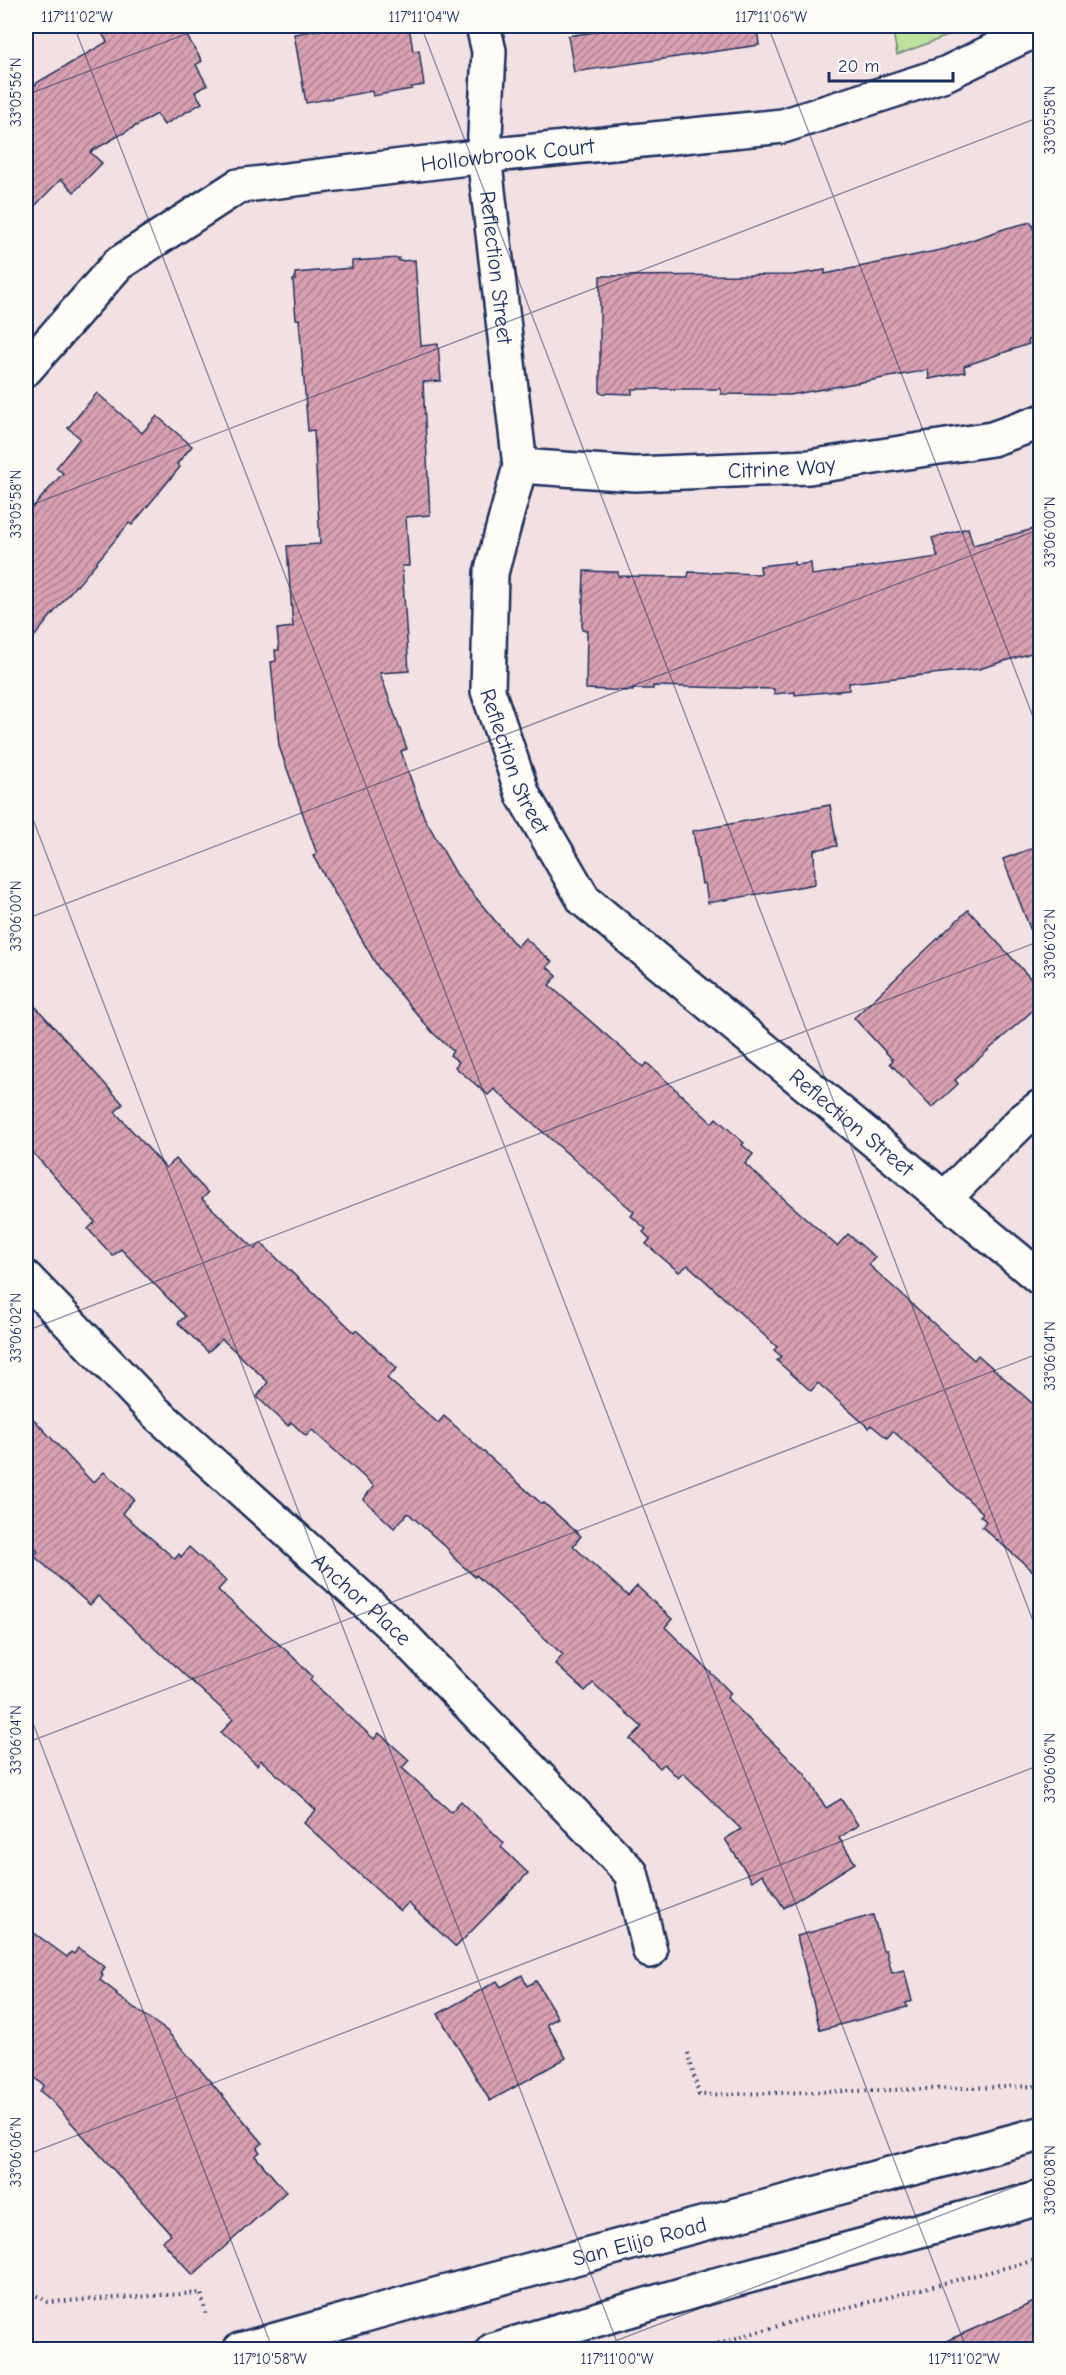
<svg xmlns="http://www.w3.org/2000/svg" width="1066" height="2375" font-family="'Comic Neue',sans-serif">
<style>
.forest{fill:url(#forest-crowns);stroke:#6c887e;stroke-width:1.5}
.building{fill:url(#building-hatch);stroke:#1b2f5e;stroke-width:1.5}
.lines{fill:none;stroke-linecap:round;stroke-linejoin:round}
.street-casing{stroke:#1b2f5e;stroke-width:38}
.primary-casing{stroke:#1b2f5e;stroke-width:38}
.path{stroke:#1b2f5e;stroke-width:4;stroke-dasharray:1.5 4.5;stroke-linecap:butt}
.street{stroke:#fdfcf7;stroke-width:33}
.primary{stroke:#fdfcf7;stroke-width:33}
.ticks{fill:none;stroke:#1b2f5e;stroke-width:1.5;stroke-opacity:0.45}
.labels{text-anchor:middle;stroke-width:4.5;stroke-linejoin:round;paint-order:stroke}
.street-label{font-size:22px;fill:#1b2f5e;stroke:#fdfcf7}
.neatline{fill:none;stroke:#1b2f5e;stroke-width:2}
.ticks-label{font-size:15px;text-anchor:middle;fill:#1b2f5e}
</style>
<defs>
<pattern id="forest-crowns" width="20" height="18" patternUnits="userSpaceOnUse" patternTransform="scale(1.5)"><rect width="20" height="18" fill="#bce29d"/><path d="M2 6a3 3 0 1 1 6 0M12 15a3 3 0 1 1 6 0" fill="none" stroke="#a1c28a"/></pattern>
<pattern id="building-hatch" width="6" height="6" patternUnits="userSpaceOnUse" patternTransform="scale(1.5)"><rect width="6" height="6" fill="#d8a0b1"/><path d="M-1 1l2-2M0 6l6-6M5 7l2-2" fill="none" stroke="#ae8393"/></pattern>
</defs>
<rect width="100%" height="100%" fill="#f2e0e2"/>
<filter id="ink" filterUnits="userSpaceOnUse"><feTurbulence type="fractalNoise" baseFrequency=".0167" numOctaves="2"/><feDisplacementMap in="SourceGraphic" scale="12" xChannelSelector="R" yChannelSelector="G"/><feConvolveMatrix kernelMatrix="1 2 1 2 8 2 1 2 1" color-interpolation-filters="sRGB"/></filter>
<g filter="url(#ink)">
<path class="forest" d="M892,26H974L897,55Z"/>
<g class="building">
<path d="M98,26H181L202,61L196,65L207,85L195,92L202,103L164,125L157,114L90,152L102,163L74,192L61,179L26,215V95L38,82L107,42Z"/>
<path d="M342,26H409L413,51L419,50L424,85L411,87L412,89L373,96L372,91L306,103L294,34Z"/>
<path d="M593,26H757L759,45L574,72L568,36L595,32Z"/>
<path d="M1031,222L1041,251V336L1028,340L1029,344L964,366L965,372L929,379L928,370L790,395L721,394V389H632V394L600,393V276L793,275L825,270V274L945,249L1007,228Z"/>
<path d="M399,258V261L415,260L421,346L438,344L441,381L423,382L430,515L406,517L409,566H402L409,671L380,673L407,749L401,751L424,817L457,875L517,947L525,938L552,962L547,967L557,976L549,985L643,1067L647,1063L712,1123L716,1118L744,1143L742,1145L753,1154L745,1164L837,1246L848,1234L875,1257L869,1265L974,1360L978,1355L1041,1411V1578L982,1527L986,1521L980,1516L983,1513L893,1431L887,1438L871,1425L869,1428L818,1383L811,1391L777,1361L781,1356L774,1350L777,1347L688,1265L679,1272L646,1244L650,1239L643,1232L646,1229L631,1216L634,1212L494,1089L488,1095L455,1067L459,1062L450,1055L453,1051L433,1033L379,969L313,856L317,854L279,746L271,662L276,661L275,650H279L277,629L293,627L287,546L320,544L314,430L308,431L299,319H296L293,280H295V273L352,268V261Z"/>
<path d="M97,393L142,433L157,416L192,446L177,464L180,467L132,525L129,523L77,586L76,585L26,647V515L63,473L56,468L80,438L68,428Z"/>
<path d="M1041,527V650L979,669L849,683V690L795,695V692L774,694V689L653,686V689H633V691L586,689L587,630H582L584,571L618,572V576L688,577L689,572L761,574L760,566L794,562V565L811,563L812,575L938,557L932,538L968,528L973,545Z"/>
<path d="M830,805L837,846L814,850L815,884L708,903L705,883L702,884L693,831Z"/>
<path d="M1041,845V949H1038L1003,859Z"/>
<path d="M968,910L1041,990V1003L955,1080L958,1084L932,1108L890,1063L893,1060L854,1018Z"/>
<path d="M26,996L123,1104L115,1112L166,1168L176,1159L208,1193L202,1199L255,1249L261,1243L354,1332L356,1330L397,1368L387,1378L438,1423L444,1416L542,1504L544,1503L581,1536L573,1546L628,1596L637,1586L672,1619L665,1627L731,1693L727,1698L805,1774L826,1808L841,1799L858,1825L839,1838L855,1863L784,1908L762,1874L752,1881L725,1839L741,1829L683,1773L678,1778L664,1764L660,1768L630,1739L642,1727L593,1683L585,1691L555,1664L563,1655L476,1575L475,1577L455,1559L447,1548L408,1513L394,1528L363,1499L374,1486L312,1430L306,1436L291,1422L288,1426L257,1397L268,1382L222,1339L208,1352L178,1323L185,1316L121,1249L113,1256L88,1229L95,1222L26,1145Z"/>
<path d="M26,1411L93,1483L104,1472L134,1499L122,1513L175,1559L179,1554L181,1557L189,1547L226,1581L218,1590L289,1653L312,1676L310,1680L374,1739L379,1733L409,1760L402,1768L451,1812L461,1801L504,1843L501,1847L528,1873L456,1947L408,1903L400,1911L304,1823L316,1810L261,1760L257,1765L221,1733L233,1719L98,1596L90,1605L34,1556L38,1551L26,1540Z"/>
<path d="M873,1915L883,1950H886L892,1973L904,1970L912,2001L906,2003L907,2007L820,2030L797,1936Z"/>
<path d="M26,1927L67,1957L71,1952L74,1954L78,1948L105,1967L101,1973L103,1975L100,1980L117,1993L116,1995L167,2031L263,2143L257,2148L260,2152L255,2156L286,2192L193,2275L162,2241L171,2234L51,2100L40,2091L44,2085L26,2072Z"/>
<path d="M522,1975L527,1986L536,1981L558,2018L547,2024L566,2058L490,2101L438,2014L497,1981L501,1987Z"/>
<path d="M1041,2299V2349H928Z"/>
</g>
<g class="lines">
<defs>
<g id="street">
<path id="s1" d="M483,26L489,51L484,156L520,466L491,573L488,691L523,795L584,900L1040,1278"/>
<path id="s2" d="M26,369L118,264L238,186L484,156L783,126L945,74L1040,28"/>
<path id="s3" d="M520,466L635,474L809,467L992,439L1040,422"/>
<path d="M945,1198L1022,1121L1040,1107"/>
<path id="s4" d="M26,1278L154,1411L399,1632L631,1873L650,1951"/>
</g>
<g id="primary">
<path id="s5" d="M240,2350L432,2296L1040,2134"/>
<path d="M493,2350L715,2285L1040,2198"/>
</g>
</defs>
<use href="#street" class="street-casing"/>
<use href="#primary" class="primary-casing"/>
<g class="path">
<path d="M688,2053L699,2095L1040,2086"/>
<path d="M26,2290L48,2302L201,2293L206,2315"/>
<path d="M695,2350L802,2319L1040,2259"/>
</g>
<use href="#street" class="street"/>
<use href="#primary" class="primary"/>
</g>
</g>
<path class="ticks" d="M74,26L967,2350M421,26L1040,1639M768,26L1040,735M26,95L207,26M26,507L1040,117M26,801L620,2350M26,919L1040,529M26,1331L1040,941M26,1705L273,2350M26,1743L1040,1353M26,2155L1040,1765M592,2350L1040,2177"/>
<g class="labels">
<g class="street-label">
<text dy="8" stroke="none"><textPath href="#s2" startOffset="554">Hollowbrook Court</textPath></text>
<text dy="8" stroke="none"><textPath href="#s1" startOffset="243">Reflection Street</textPath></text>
<text dy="8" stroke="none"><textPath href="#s3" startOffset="262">Citrine Way</textPath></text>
<text dy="8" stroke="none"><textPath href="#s1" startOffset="747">Reflection Street</textPath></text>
<text dy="8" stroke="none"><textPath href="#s1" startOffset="1251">Reflection Street</textPath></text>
<text dy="8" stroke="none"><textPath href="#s4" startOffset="465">Anchor Place</textPath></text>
<text dy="8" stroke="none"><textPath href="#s5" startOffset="414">San Elijo Road</textPath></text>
</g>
</g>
<rect width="1066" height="2375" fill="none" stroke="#fdfcf7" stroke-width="66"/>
<path d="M829 72v9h124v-9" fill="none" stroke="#1b2f5e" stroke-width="3"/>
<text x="838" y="72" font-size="18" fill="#1b2f5e" stroke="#fdfcf7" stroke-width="4.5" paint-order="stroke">20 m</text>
<rect x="33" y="33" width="1000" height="2309" class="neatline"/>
<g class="ticks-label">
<text x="77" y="22">117°11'02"W</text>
<text x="424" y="22">117°11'04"W</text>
<text x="771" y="22">117°11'06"W</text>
<text transform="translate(16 92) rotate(-90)" y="5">33°05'56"N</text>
<text transform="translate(1050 120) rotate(-90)" y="5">33°05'58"N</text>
<text transform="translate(16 504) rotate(-90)" y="5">33°05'58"N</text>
<text transform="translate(1050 532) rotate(-90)" y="5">33°06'00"N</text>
<text transform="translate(16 916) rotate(-90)" y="5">33°06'00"N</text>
<text transform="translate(1050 944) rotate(-90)" y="5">33°06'02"N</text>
<text transform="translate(16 1328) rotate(-90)" y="5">33°06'02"N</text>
<text transform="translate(1050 1356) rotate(-90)" y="5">33°06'04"N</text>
<text transform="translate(16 1740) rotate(-90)" y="5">33°06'04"N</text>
<text transform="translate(1050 1768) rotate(-90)" y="5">33°06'06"N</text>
<text transform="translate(16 2152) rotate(-90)" y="5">33°06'06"N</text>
<text transform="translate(1050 2180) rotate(-90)" y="5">33°06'08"N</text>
<text x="270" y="2364">117°10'58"W</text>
<text x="617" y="2364">117°11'00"W</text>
<text x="964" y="2364">117°11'02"W</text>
</g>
</svg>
